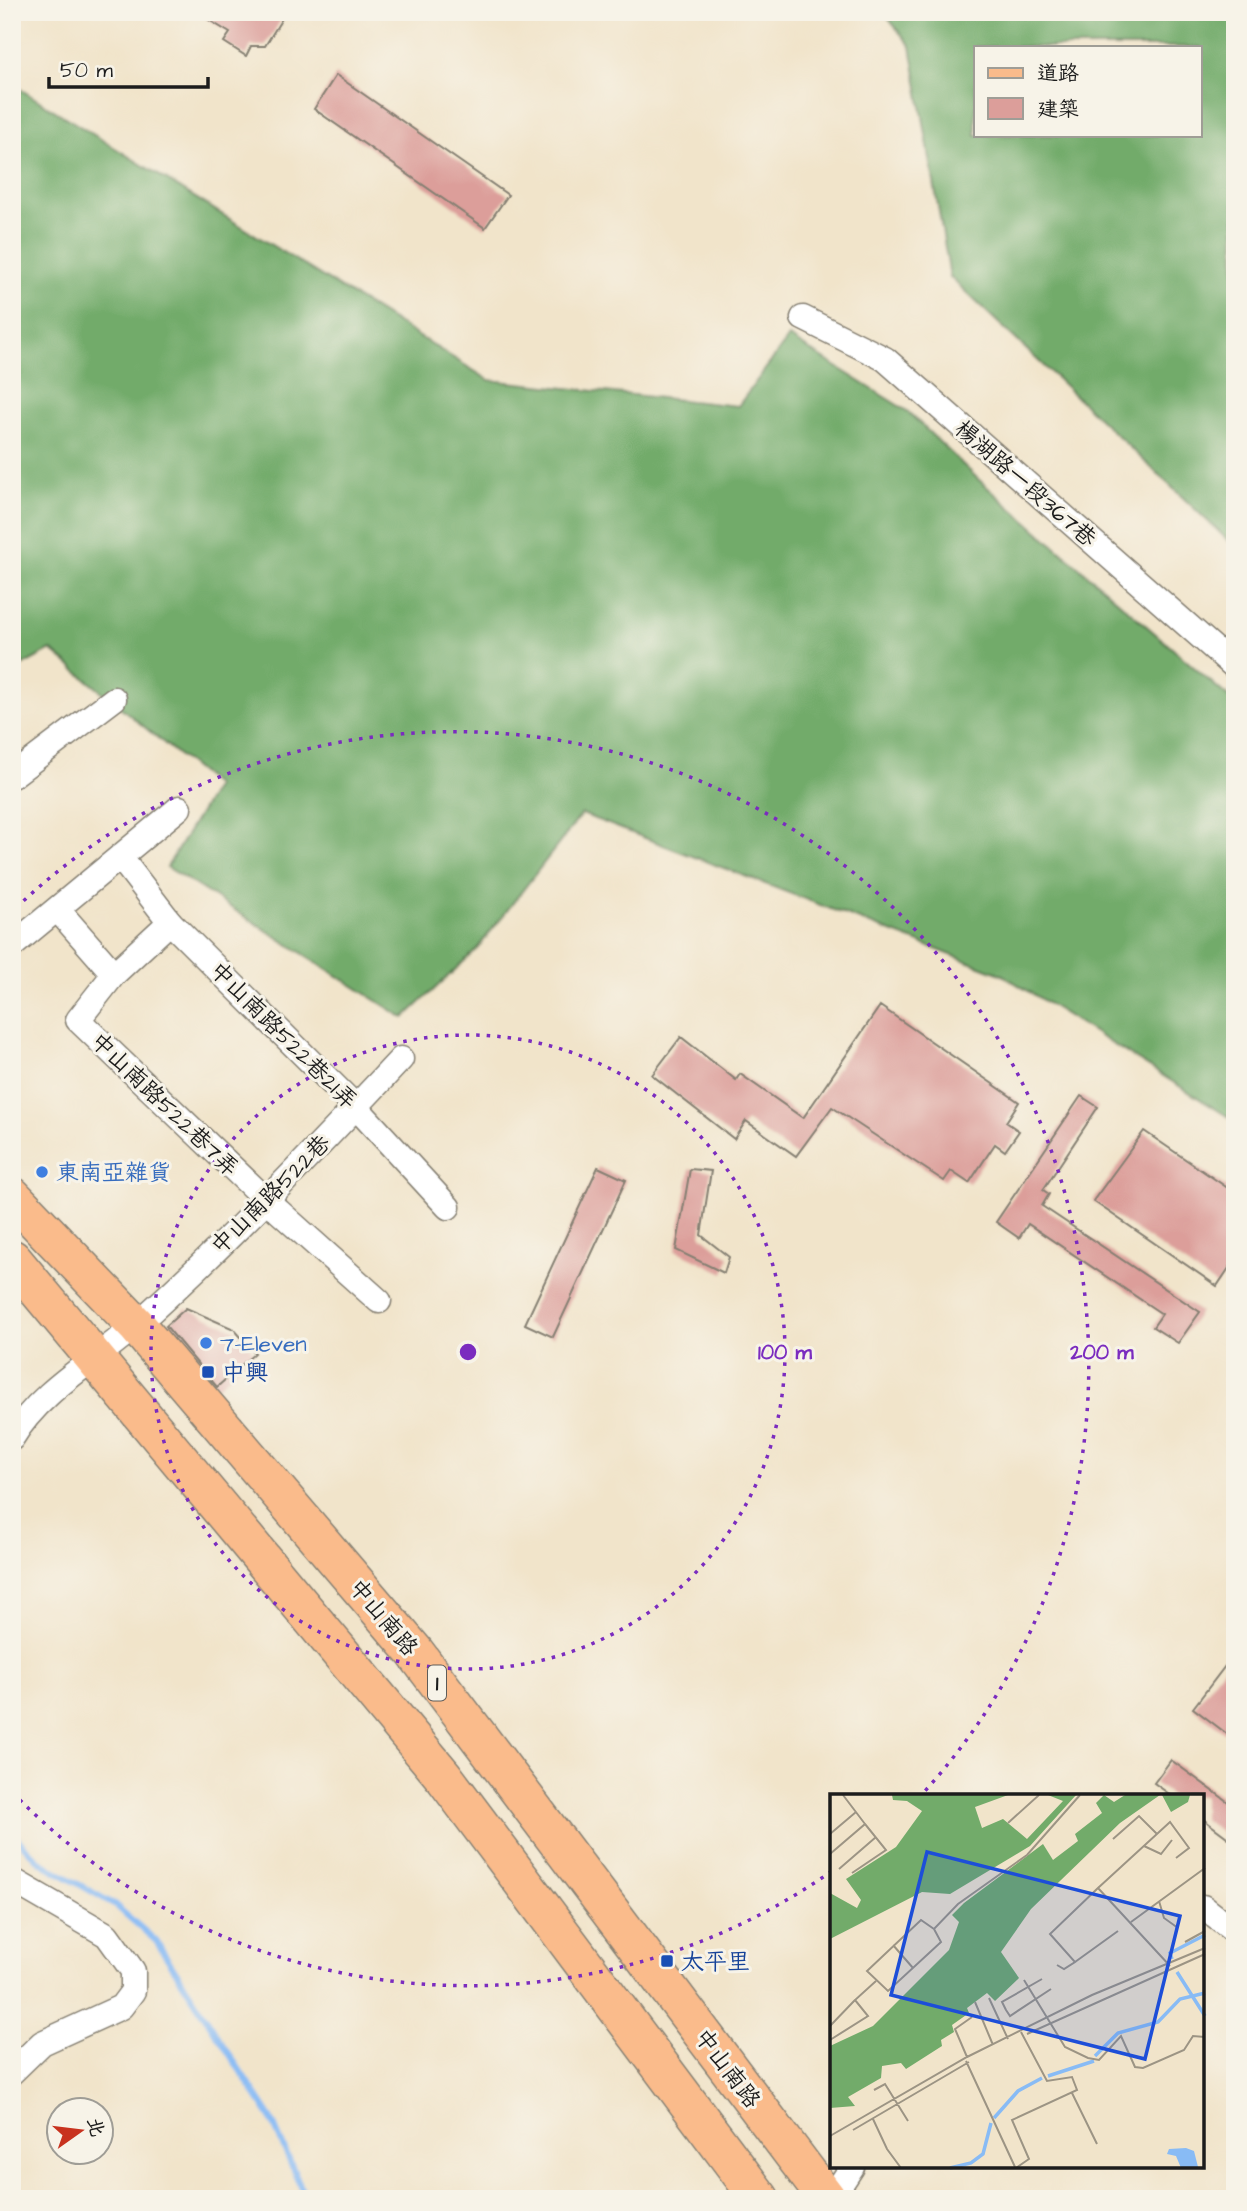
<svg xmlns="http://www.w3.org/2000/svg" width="1247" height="2211" font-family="'Architects Daughter','LXGW WenKai TC',sans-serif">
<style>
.forest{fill:#72ab6a;stroke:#476443;stroke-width:2;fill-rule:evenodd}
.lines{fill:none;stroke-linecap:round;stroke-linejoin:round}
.stream{stroke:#88bbf5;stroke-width:6}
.building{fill:#dc9e9a}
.street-casing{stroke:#868073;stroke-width:27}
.primary-casing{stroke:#868073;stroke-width:41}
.street{stroke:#fff;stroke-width:24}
.primary{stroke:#fabb8b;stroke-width:38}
.ring{fill:none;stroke:#7b2cbf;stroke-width:3.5;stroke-dasharray:3.5 7}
.shop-dot{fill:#3f7fe0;stroke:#f7f3e8;stroke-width:2.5}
.transit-dot{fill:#1a4fb4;stroke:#f7f3e8;stroke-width:2.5}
.labels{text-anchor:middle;stroke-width:6;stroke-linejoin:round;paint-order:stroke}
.shield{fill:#f7f3e8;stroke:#5e5c59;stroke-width:2}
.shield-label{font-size:21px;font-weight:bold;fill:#1c1c1c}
.street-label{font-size:23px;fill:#1c1c1c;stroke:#f7f3e8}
.shop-label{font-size:23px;fill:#366cbe;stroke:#f7f3e8;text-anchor:start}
.transit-label{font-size:23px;fill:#164399;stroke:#f7f3e8;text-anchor:start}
.inset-river{fill:none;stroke:#88bbf5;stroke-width:3.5}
.inset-road{fill:none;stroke:#9c9484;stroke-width:2}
.view{fill:#1d4ed8;fill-opacity:0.15;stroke:#1d4ed8;stroke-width:3.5}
.inset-edge{fill:none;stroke:#1c1c1c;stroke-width:3.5}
.centre{fill:#7b2cbf;stroke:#f7f3e8;stroke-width:3.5}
.ring-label{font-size:21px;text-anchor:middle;font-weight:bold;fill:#7b2cbf;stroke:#f7f3e8;stroke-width:6;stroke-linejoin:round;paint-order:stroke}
</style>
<rect width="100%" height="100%" fill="#f7f3e8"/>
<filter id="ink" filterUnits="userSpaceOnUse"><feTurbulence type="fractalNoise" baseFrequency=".0143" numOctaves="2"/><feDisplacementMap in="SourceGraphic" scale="14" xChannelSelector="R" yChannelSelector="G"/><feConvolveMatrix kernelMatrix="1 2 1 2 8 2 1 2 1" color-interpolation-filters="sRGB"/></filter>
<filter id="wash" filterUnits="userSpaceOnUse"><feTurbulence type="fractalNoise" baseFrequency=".00686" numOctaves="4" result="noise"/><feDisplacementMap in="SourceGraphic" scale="28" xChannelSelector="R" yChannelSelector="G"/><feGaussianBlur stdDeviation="1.57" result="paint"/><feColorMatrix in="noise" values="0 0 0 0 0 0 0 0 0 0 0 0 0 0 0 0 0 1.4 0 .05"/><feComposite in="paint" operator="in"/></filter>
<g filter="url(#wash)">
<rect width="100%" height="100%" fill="#f1e4ca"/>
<g class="forest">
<path d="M883,12H1235V547L950,277L911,46ZM976,47H1200V135H976Z"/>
<path d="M12,84L489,380L738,406L789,337L907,411L978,479L1235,703V1121L1001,974L582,814L477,949L404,1018L167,867L216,786L51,650L12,671Z"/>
</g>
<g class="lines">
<path class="stream" d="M12,1833L40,1862L115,1905L156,1941L271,2118L306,2199"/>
</g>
<g id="blocks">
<g class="building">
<path d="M196,12H286L265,46H251L246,56L224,42L230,33Z"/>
<path d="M336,75L508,195L485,228L314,109Z"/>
<path d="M880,1006L1019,1102L1006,1122L1019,1131L1005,1151L995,1144L969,1183L951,1171L944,1181L832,1107L796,1156L746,1121L734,1139L652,1075L681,1037L736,1080L740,1074L803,1118Z"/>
<path d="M1081,1096L1098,1107L1043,1190L1049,1194L1042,1206L1200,1312L1178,1343L1153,1327L1162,1314L1028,1224L1019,1238L996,1222Z"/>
<path d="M1144,1131L1235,1193V1259L1217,1286L1093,1201Z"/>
<path d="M598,1167L626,1180L553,1337L525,1324Z"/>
<path d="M690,1169L711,1171L701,1235L729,1257L724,1273L676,1250Z"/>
<path d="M186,1308L234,1329L255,1353L217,1387L166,1326Z"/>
<path d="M1235,1653V1740L1193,1708Z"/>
<path d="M1171,1760L1235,1807V1843L1203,1819V1796H1172L1154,1783Z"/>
</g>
</g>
</g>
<g filter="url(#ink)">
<use href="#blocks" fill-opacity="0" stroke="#868073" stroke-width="2"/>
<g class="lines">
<defs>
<g id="street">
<path d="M803,318L885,359L1235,667"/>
<path d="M12,776L114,699"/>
<path d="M120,857L170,922"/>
<path d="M58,910L114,974"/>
<path d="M12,946L179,808"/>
<path d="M379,1301L265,1199L78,1020L114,974L170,922L356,1107L448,1207"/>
<path d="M12,1438C41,1389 96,1361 137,1324C230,1241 316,1149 401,1059"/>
<path d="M12,1880L107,1935L133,1971V1991L121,2007L42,2043L12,2072"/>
<path d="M1203,1907L1235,1932"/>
<path d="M831,2199L852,2167"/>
</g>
<g id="primary">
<path d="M12,1196L136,1325L414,1651L827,2199"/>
<path d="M12,1259L444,1777L760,2199"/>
</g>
</defs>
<use href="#street" class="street-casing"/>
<use href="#primary" class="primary-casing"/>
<use href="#street" class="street"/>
<use href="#primary" class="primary"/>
</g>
</g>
<g class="ring">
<circle cx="468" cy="1352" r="317"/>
<path d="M832 1871A634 634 0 0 1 16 1796M16 908A634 634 0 0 1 924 1792"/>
</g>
<g class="shop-dot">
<circle cx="42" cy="1172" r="7"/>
<circle cx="206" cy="1343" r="7"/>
</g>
<g class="transit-dot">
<rect x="201" y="1365" width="14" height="14" rx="3.5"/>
<rect x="660" y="1954" width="14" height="14" rx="3.5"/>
</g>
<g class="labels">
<rect class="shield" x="428" y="1665.5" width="18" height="35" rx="5"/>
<g class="shield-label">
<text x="437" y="1690">1</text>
</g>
<g class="street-label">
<text transform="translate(1026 483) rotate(41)" y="8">楊湖路一段367巷</text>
<text transform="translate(284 1035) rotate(45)" y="8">中山南路522巷21弄</text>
<text transform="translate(165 1104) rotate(44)" y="8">中山南路522巷7弄</text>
<text transform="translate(270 1194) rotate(-45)" y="8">中山南路522巷</text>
<text transform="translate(384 1617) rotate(50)" y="8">中山南路</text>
<text transform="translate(728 2068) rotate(53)" y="8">中山南路</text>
</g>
<g class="shop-label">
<text x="56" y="1180">東南亞雜貨</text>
<text x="220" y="1351">7-Eleven</text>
</g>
<g class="transit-label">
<text x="222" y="1380">中興</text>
<text x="681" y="1969">太平里</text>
</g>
</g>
<g transform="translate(830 1794)">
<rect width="374" height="374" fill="#f1e4ca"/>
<path d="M62,1H178L145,13L152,34L173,25L197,45L233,7L218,1H246L200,52L120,100L92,98L0,145V99L27,114L31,106L16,85L66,53L92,17L77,7L63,6ZM274,1L284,8L295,1H330L290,29L201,115L171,158L189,184L165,207L157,199L137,214L139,219L122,231L124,238L111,246L112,252L76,275L71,269L52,272L51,284L18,303L25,312L0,314V252L43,232L119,156L129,128L122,121L134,109L213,50L223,66L248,47L245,40L272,19L266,9ZM332,1H360L358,8L341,18Z" fill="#72ab6a"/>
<path d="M356,354L364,357L368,373L351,374L346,362L337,360L339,355Z" fill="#88bbf5"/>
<path class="inset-river" d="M342,165L340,159L375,141M347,178L375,222M265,262L288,239L328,228L350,205L375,199M218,282L264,267M164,324L188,297L212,284M120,374L141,369L153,360L161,329"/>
<path class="inset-road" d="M178,29L209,1M0,40L26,18M283,45L309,22L327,40M314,52L331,60L342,46M0,60L35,30L13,1M9,75L46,43M22,79L56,56L35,30M268,94L340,28L359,54L346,64M329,107L334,124L348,134M301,128L375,74M104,135L111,148L58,197L37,177L91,126L104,135L128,110L197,61L250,1M355,148L375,137M63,151L83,174M245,168L288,137M227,171L234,175L245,168L220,140L268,94L340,172M194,186L235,253L258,264L269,266L291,242L305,273L313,274L354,256L363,242L375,243M159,204L178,245M145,208L163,251M176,216L172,208L212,185M176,216L180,222L221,195M0,232L25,206M197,240L375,160M0,246L38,222L25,206L46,187M137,263L125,235L142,223M136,267L185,373M44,296L55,290L78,327M242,299L267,350M43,325L57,355L71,374M23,336L139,268M0,342L137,263L262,201L375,154M186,374L199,365L182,326L247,296L242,283L217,287L191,238"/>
<path class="view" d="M97,58L350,122L315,265L61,201Z"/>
<rect width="374" height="374" class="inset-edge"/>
</g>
<circle cx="468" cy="1352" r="10" class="centre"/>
<g class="ring-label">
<text x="785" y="1359">100 m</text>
<text x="1102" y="1359">200 m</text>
</g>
<rect width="1247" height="2211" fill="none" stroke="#f7f3e8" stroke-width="42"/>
<rect x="974" y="46" width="228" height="91" fill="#f7f3e8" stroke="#9f9d96" stroke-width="2"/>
<rect x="988" y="68" width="35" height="10" fill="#fabb8b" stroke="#9f9d96" stroke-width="2"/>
<text x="1037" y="80" font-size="21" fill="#1c1c1c">道路</text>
<rect x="988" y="98" width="35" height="21" fill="#dc9e9a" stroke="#9f9d96" stroke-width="2"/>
<text x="1037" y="116" font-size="21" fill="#1c1c1c">建築</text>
<g transform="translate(80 2131) rotate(76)"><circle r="33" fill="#f7f3e8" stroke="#9f9d96" stroke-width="2"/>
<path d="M0-5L12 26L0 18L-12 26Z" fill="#c8321e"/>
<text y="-10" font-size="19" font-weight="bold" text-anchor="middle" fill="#1c1c1c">北</text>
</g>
<path d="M49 77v10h159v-10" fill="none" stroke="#1c1c1c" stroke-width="3.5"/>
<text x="60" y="77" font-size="21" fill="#1c1c1c" stroke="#f7f3e8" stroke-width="5" paint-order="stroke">50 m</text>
</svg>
